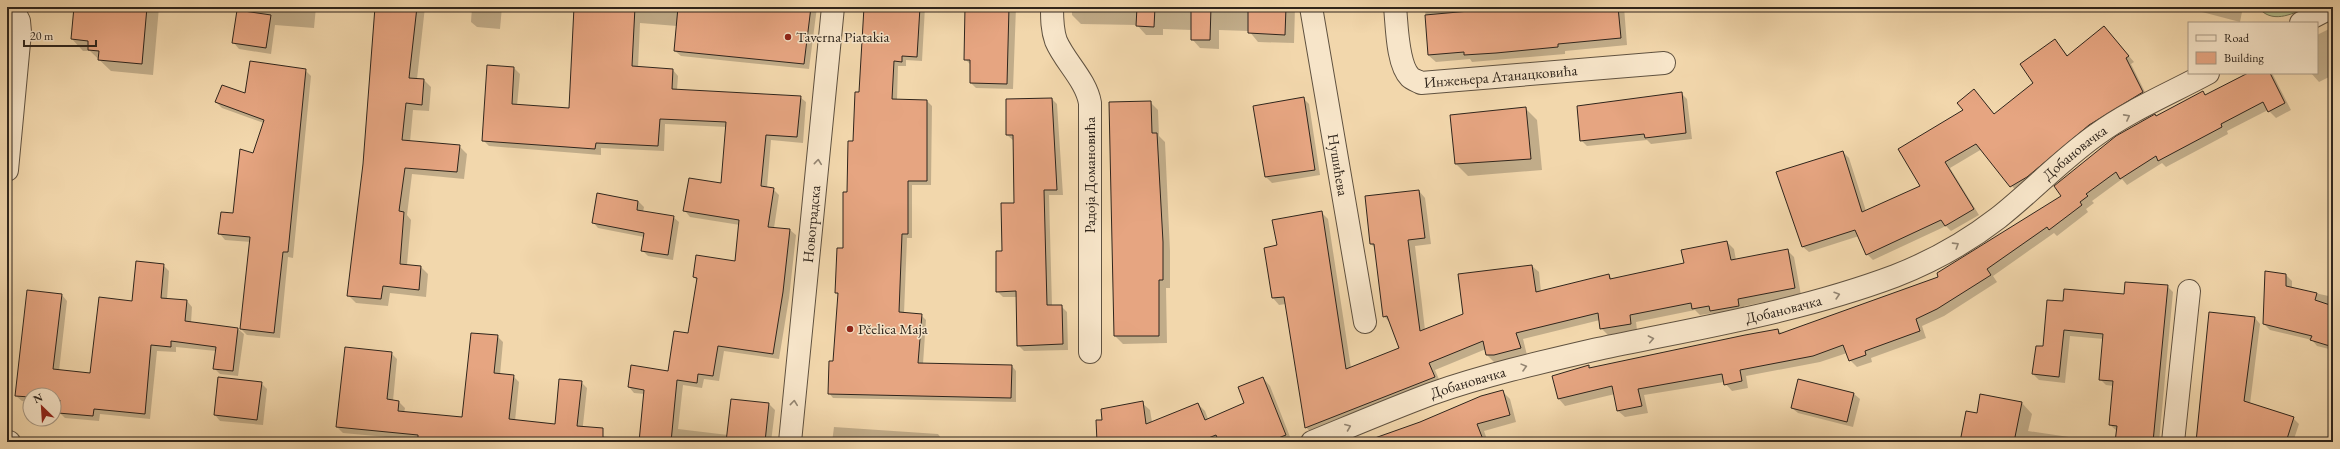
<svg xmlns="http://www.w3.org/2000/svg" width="2340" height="449" font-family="'EB Garamond',serif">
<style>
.green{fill:#b6bf8d;stroke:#727254}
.shadow{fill:#0003}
.building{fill:#e6a581;stroke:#2f251c}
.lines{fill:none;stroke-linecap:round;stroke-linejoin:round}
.minor-casing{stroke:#605240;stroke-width:24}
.minor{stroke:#f7e5c9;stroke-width:22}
.oneway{stroke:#938572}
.poi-dot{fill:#8f2418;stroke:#f7e5c9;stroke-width:1.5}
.labels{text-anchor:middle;stroke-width:3;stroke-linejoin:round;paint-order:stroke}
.poi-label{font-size:15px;fill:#2f251c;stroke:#f7e5c9;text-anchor:start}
.street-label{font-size:15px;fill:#2f251c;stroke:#f7e5c9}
</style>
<rect width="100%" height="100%" fill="#f2d7ac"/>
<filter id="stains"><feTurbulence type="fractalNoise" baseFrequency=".005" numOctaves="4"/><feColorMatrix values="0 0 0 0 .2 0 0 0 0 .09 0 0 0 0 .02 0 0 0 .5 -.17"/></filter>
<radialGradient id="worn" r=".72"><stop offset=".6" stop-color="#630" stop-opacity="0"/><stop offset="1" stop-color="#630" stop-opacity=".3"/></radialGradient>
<path class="green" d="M2258,7H2307C2291,15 2271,24 2258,7Z"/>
<g class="shadow">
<path d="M75,7H159L153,75L111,71L90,51H83L72,39Z"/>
<path d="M239,7H316L314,28L275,25L271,54L239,49L234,43Z"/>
<path d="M376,7H425L417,79L424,80L431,87L429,111L413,110L410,142L459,146L467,154L464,179L412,174L407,215L411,220L407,265L421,267L428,274L426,297L390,293L388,306L356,303L348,295L364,164Z"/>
<path d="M472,7H502L500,29L477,27L471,22Z"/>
<path d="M575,7H817L809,69L681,56L675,51L677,26L640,23L638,68L673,70L678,76L677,90L800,97L806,102L803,143L771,140L767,188L773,189L779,195L774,228L790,230L796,235L789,298L779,359L724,351L719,381L704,379L702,388L683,385L678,429L728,435L732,400L769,404L775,410L771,442H419V440L343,433L337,427L391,353L397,359L393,401L399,402L405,408L404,413L463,418L497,336L503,342L500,375L513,376L519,382L515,421L556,425L581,382L587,388L582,434L641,440L645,394L634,393L629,387L668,372L689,334L697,280L694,277L736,262L740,225L690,217L685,211L722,184L727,127L665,124L664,151L601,148V155L489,146L483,140L514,68L520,74L517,106L570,109Z"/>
<path d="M864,7H925L922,61L906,60V66H898L897,100L927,101L932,106L931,185H912V238H907L904,314L921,315L926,320L923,364L1012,366L1016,371V402L833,398L829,393L834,362L839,295L836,293L844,249L848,193L860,93Z"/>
<path d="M966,7H1016L1013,89L976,88L971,83V65L965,59Z"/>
<path d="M1072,7H1295L1294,43L1258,42L1249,31L1219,30V49L1200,48L1192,39V30L1163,29V35H1146L1137,25L1081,24L1072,15Z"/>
<path d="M1425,7H1453V14L1515,7H1624L1627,45L1565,51V54L1472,62L1470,59L1436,62L1428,55Z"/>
<path d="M2183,7H2243L2240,22Z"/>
<path d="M2104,27L2134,62L2131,64L2148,98L2017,192L1982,149L1950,168L1979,215L1951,231L1946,226L1873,260L1867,254L1859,236L1809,252L1803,247L1843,152L1849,158L1866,211L1922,186L1965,110L1979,96L1995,115L2035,83L2055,40L2068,56Z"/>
<path d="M2333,27V75L2319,82L2311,73H2317V35Z"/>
<path d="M305,70L311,76L293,258L288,257L280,338L247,335L241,329L251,242L225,240L220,234L234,214L264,123L222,108L216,102L246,95Z"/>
<path d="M2245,73H2272L2291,110L2276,118L2268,110L2227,131L2228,134L2166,167L2162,163L2127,185L2122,179L2092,201L2094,203L2086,209L2088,212L2057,236L2054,233L1993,276L1997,282L1944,316L1922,326L1926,338L1871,358L1872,362L1857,367L1850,360L1847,353L1820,362L1746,376L1748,388L1732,391L1724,382L1644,395L1648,413L1625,417L1618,411L1615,394L1565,406L1559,399L1588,367L1591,369L1778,330L1782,334L1939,277L2062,197L2156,117L2203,92L2206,96L2246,75Z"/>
<path d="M1681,93L1687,99L1692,139L1651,144L1647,140L1587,146L1581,140Z"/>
<path d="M1303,98L1309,104L1320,175L1272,183L1266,177L1254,107Z"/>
<path d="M1052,99L1057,104L1063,195H1049L1052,306H1061L1067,312L1068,350L1024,351L1018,345L1017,297H1003L997,291L1003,252L1016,204L1014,141L1007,135Z"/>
<path d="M1150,102L1158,110L1159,136L1165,142L1170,251V288H1166L1167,343L1123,344L1115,336Z"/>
<path d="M1525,108L1537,120L1542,170L1468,176L1456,164L1451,116Z"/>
<path d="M1419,191L1425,198L1431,244L1415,246L1425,330L1464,315L1532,266L1539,272L1541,292L1609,275L1612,279L1685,264L1727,242L1734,249L1736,260L1787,250L1794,257L1801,295L1744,306L1745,312L1718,317L1713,313L1700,315L1695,310L1636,322L1637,330L1608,335L1601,328L1600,320L1523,339L1527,355L1502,362H1494L1487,355L1486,349L1435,370L1441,384L1312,434L1306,427L1286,304L1279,305L1273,298L1278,246L1321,212L1328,219L1351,368L1400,348L1390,323L1384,316L1375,248L1371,244L1366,197Z"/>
<path d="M598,194L638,201L644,207L643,212L673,217L679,222L673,260L648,256L642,250L644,237L598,228L593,222Z"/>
<path d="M163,265L169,271L167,299L187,301L192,307L191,323L238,329L244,334L238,376L220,374L214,368L216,351L176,347V352L157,351L150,419L100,414L99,421L65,418L59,412L60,405L54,404V395H30V402L22,401L16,396L62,295L67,301L59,371L91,374L133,302Z"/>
<path d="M2286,275L2292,281V288L2333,297V350L2317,346L2312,340L2270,330L2264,324Z"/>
<path d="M2167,286L2173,292L2159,442H2116L2117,431L2110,425L2114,386L2106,385L2100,379L2104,339L2070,336L2065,383L2039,380L2033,374L2064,302L2125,296Z"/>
<path d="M2255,318L2260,324L2250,404L2293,418L2299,424L2293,442H2197Z"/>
<path d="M1263,378L1270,386L1292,442H1098L1103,421L1142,403L1150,410L1152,422L1198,404L1205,411L1208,419L1246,404Z"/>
<path d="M261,383L267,389L263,425L220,421L215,415Z"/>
<path d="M1502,391L1510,399L1516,422L1484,431L1488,442H1367Z"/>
<path d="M1854,394L1860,399L1853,427L1798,413L1792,408Z"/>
<path d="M2022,403L2032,414L2028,431L2069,437L2075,442H1961L1978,414Z"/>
<path d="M834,427L938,434L941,438L997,442H832Z"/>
</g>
<g class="building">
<path d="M74,7H147L142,64L98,60L99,51L88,50V41L71,39Z"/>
<path d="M375,7H417L409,78L424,79L422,105L406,103L402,140L460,145L457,172L405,168L399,211L404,212L400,264L421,266L419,290L383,286L381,299L347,296L363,164Z"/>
<path d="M574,7H635L632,66L673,69L672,89L801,96L797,137L766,135L761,186L774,188L768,227L790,229L783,292L773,354L718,346L713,376L698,374L697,383L677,380L671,442H639L644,390L628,387L631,365L668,371L674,331L688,333L697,278L693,277L696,255L735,261L739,220L683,211L689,178L721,183L726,122L660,119L658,146L596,143L595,149L482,141L487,65L514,67L512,104L569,108Z"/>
<path d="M678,7H811L804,64L674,51Z"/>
<path d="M864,7H920L917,57L902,56V62L894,61L892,99L927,100V181H908V234H902L899,312L922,314L918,363L1012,365L1011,398L828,394L829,361H833L838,293H835L837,248H843V192H847L848,141H853L855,92H859Z"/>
<path d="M965,7H1009L1007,84L970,83V60H964Z"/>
<path d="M1137,7H1155L1154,27L1136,26Z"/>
<path d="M1191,7H1211L1210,40H1191Z"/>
<path d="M1248,7H1286L1285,35L1248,33Z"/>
<path d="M1514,7H1618L1621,38L1558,44V47L1496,53L1464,55V52L1428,55L1425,15Z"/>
<path d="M237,10L271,15L266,48L232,43Z"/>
<path d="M2104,26L2129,56L2126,58L2143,92L2089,125L2027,177L2010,187L1976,144L1945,162L1974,209L1945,226L1941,220L1866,255L1855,230L1802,247L1776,172L1843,151L1862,212L1920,186L1898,149L1963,110L1957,103L1974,89L1994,114L2033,83L2020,64L2055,39L2067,56Z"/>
<path d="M250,61L306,69L288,252H283L274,333L240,329L250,237L218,234L221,212L233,213L240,149L253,153L264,120L215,102L222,85L245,93Z"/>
<path d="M2248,73H2270L2285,103L2268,112L2263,102L2221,124L2222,127L2158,161L2156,156L2120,179L2116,172L2086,194L2088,196L2080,202L2082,205L2049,230L2047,227L1987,269L1991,275L1937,309L1916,319L1920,331L1865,351L1866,355L1849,361L1843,345L1813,356L1740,370L1742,381L1724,385L1722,374L1638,389L1642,406L1617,411L1612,386L1558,399L1552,376L1589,365V368L1745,335L1778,329L1779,334L1938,277L1937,273L2061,196L2054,186L2116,136L2155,114L2156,116L2203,91L2205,95Z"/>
<path d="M1682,92L1686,133L1645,138L1644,134L1580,141L1577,106Z"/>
<path d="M1304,97L1315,170L1265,177L1253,106Z"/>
<path d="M1052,98L1057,190H1044L1047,305H1062L1063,344L1017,346L1016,291L996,292V251H1002L1001,203H1014L1013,135H1006V99Z"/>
<path d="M1151,101L1152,133H1157L1163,242V280H1159V336H1114L1109,102Z"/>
<path d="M1526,107L1531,159L1455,164L1450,115Z"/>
<path d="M1419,190L1425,238L1408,240L1420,331L1463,314L1458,274L1532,265L1536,292L1609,274L1610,279L1684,263L1681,250L1727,241L1731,260L1788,249L1795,288L1738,299L1739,306L1710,311L1709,306L1692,309L1691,303L1630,315L1631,324L1600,329L1598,313L1516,333L1521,348L1494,355H1486L1483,341L1429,363L1435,377L1305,428L1284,297L1272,298L1264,248L1277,245L1272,220L1322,211L1346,369L1399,348L1387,316L1383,317L1374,244H1370L1365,196Z"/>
<path d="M597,193L638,201L637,210L674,216L668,255L641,251L644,233L592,223Z"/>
<path d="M136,261L164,264L161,298L187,300L185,321L238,328L233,371L213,369L216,347L171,341V347L151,345L145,414L94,409L93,416L58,413L60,400H54V395H30V397L15,396L27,290L62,294L53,369L90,373L99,297L132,301Z"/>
<path d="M2265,271L2286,274V286L2317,293L2315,300L2333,306V347L2310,340L2312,336L2263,324Z"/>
<path d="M2125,282L2168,285L2153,442H2115L2117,426L2109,425L2113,381L2099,380L2103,334L2064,330L2059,377L2032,374L2036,346H2043L2047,300L2063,301L2064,289L2124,294Z"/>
<path d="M2209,312L2255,317L2244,401L2294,417L2286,442H2196Z"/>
<path d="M471,333L498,335L494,373L514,375L509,419L555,424L559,379L582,381L577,426L603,428V442H418V435L336,427L345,347L392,352L387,399L399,401L398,411L462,417Z"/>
<path d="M218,377L262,382L257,420L214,415Z"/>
<path d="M1263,377L1286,435L1268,442H1219L1216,435L1198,442H1097L1096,420H1102L1101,409L1143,401L1146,424L1198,403L1205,420L1244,403L1238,387Z"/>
<path d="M1798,379L1854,393L1847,422L1791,408Z"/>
<path d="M1503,390L1510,415L1477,424L1484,442H1372V439L1420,422L1481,396Z"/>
<path d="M1980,394L2022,402L2014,442H1960L1966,411L1977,413Z"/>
<path d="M731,399L769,403L765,442H726Z"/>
</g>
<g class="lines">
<defs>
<g id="minor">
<path d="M1052,7C1052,19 1052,30 1056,41C1065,62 1086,80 1090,103V352"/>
<path id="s1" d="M1311,7L1365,322"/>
<path id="s2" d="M1395,7C1397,25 1397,64 1410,77C1412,79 1417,81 1421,83L1664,63"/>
<path d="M2301,23L2332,7"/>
<path d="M7,170L20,32L19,21L12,7"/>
<path d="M7,442H9"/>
<path id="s3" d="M790,442L833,7"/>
<path id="s4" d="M1312,442C1351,426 1391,409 1431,394C1485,375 1542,362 1598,349C1697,328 1799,312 1895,276C1931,262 1967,242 1998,218C2031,192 2061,160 2096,135C2130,110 2171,93 2208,73"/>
<path d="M2173,442L2189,291"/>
</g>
</defs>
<use href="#minor" class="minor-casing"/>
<use href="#minor" class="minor"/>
</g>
<defs><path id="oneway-chevron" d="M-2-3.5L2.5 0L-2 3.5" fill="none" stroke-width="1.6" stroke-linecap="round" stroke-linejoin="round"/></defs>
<g class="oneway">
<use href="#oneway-chevron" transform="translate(2127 117) rotate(-28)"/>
<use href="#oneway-chevron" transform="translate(818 162) rotate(-84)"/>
<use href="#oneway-chevron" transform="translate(1956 245) rotate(-32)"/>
<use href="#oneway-chevron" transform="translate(1837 295) rotate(-17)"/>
<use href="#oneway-chevron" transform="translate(1651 339) rotate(-11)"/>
<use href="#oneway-chevron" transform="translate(1524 367) rotate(-15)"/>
<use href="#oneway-chevron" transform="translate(794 403) rotate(-84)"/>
<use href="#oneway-chevron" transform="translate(1348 427) rotate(-22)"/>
</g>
<g class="poi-dot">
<circle cx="788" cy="37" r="4"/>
<circle cx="850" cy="329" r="4"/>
</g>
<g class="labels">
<g class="poi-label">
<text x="796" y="42">Taverna Piatakia</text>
<text x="858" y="334">Pčelica Maja</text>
</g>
<g class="street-label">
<text dy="5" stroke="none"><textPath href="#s2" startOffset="165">Инжењера Атанацковића</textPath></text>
<text dy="5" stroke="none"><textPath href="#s4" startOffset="827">Добановачка</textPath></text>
<text dy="5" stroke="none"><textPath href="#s1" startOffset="160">Нушићева</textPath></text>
<text transform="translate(1090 175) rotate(-90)" y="5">Радоја Домановића</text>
<text dy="5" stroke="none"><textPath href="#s3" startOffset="219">Новоградска</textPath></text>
<text dy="5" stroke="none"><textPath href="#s4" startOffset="491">Добановачка</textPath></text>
<text dy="5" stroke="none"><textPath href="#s4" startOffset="167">Добановачка</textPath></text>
</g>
</g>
<rect width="2340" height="449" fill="none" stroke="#f2d7ac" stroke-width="24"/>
<rect x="8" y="8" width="2324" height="433" fill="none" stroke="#2f251c" stroke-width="2"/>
<rect x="12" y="12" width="2316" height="425" fill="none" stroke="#2f251c"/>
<rect x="2188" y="22" width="130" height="52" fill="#f7e5c9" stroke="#a79884"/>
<rect x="2196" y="35" width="20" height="6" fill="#f7e5c9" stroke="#a79884"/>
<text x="2224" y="42" font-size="12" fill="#2f251c">Road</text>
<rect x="2196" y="52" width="20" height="12" fill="#e6a581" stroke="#a79884"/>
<text x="2224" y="62" font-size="12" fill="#2f251c">Building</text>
<g transform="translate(42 407) rotate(335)"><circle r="19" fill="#f7e5c9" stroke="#a79884"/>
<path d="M0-3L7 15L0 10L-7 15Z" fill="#8f2418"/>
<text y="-6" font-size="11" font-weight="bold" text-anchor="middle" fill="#2f251c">N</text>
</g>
<path d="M24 40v6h72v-6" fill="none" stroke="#2f251c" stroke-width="2"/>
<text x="30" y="40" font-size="12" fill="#2f251c" stroke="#f7e5c9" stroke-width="3" paint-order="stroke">20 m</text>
<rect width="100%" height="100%" filter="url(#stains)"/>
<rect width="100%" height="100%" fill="url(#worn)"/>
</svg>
